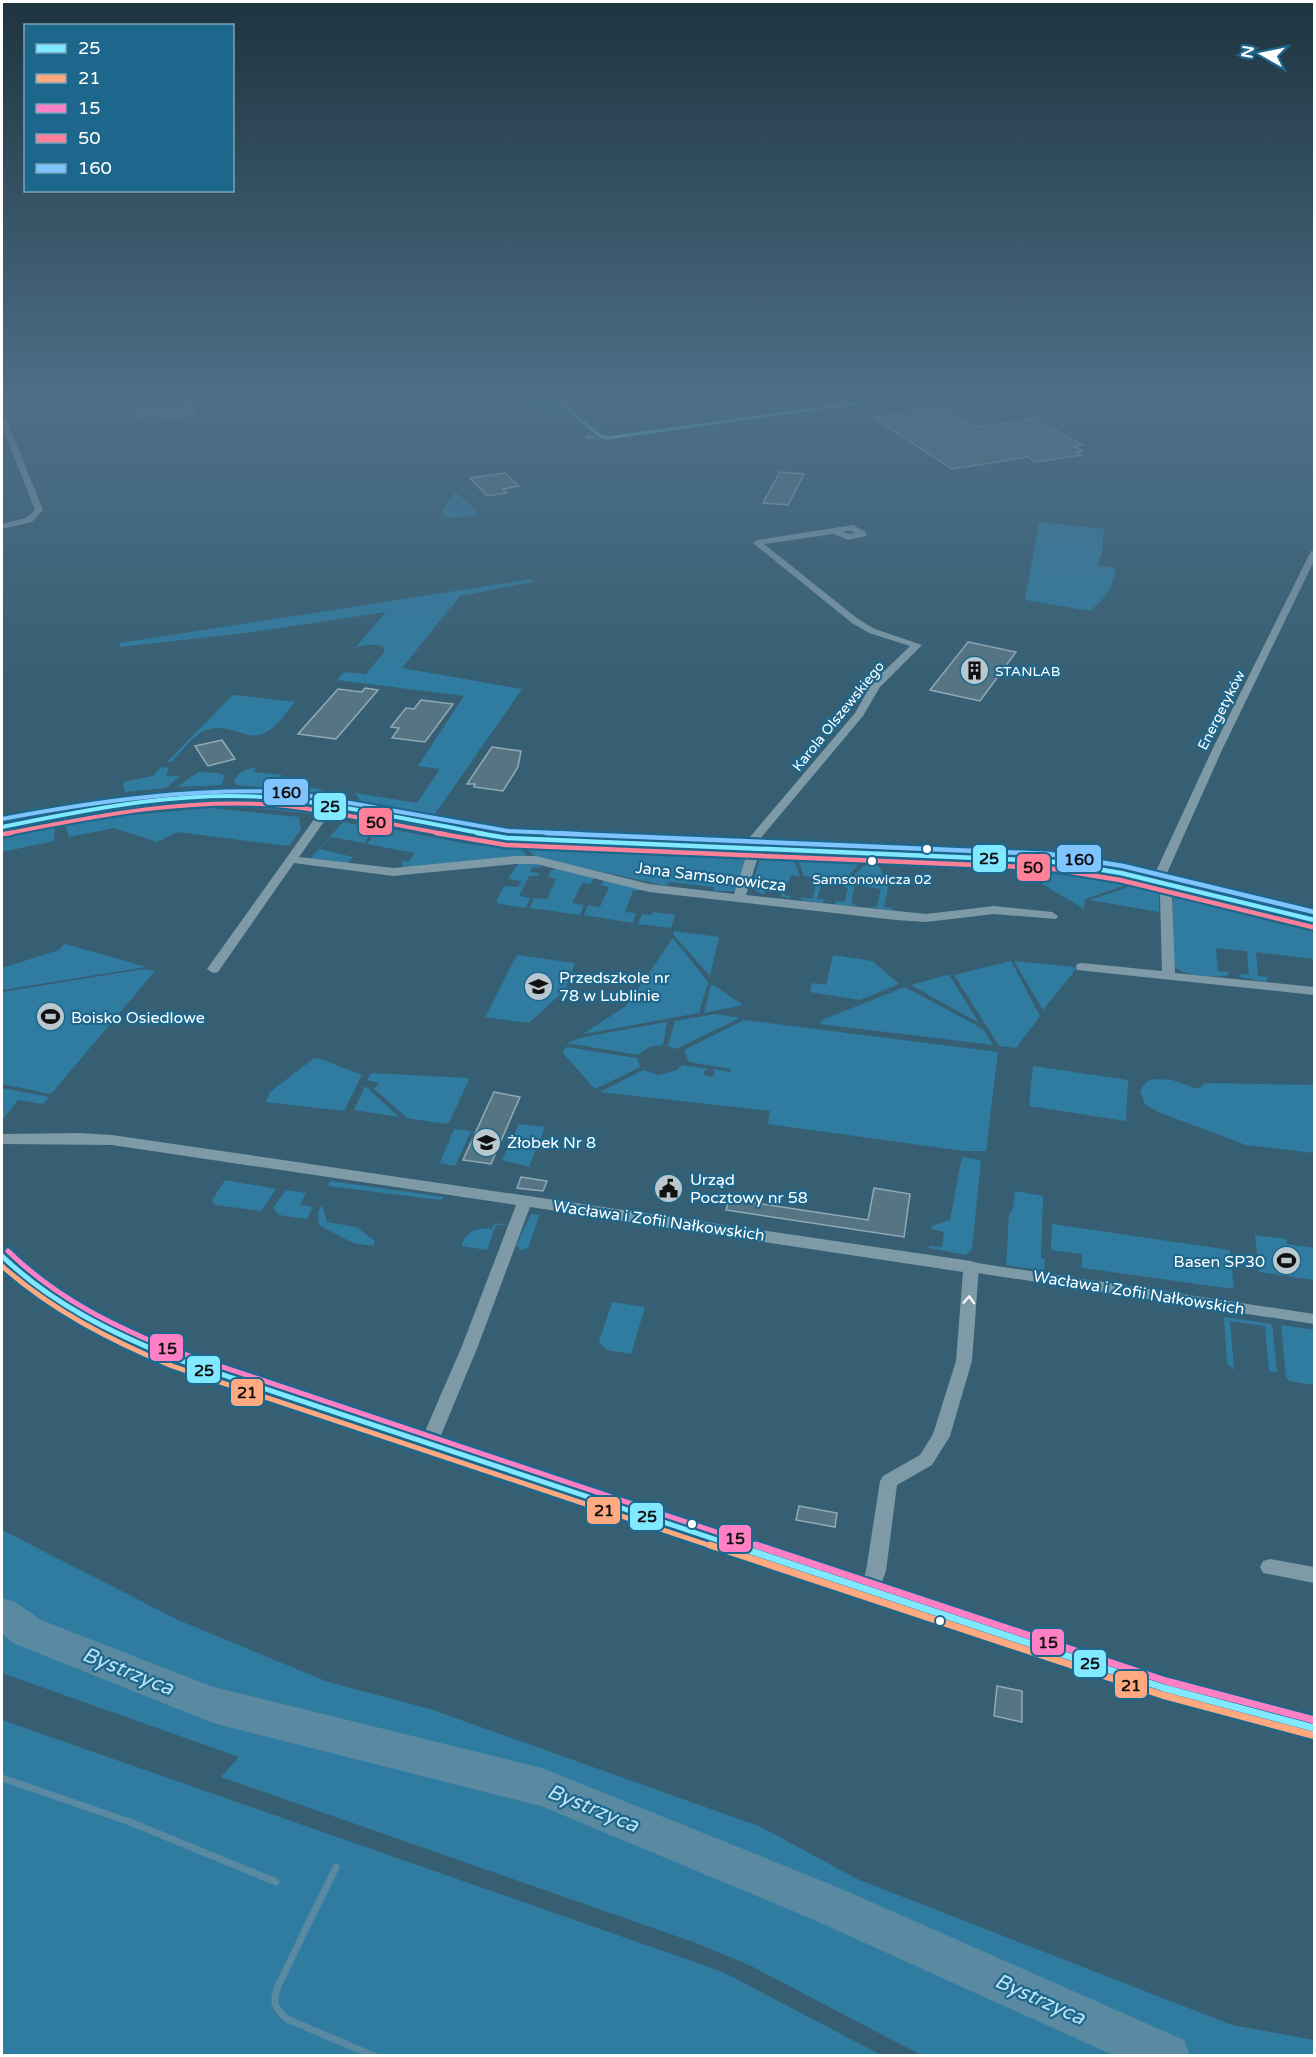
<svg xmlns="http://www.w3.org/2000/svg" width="1316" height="2057" font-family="'Varela Round',sans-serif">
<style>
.green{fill:#307ca1}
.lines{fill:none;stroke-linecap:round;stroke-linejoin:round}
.stream{stroke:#598aa2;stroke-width:7}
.river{fill:#598aa2;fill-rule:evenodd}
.building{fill:#557585;stroke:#92aab6;stroke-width:1.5}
.pedestrian{fill:#7e9aa7;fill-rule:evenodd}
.minor{fill:#7e9aa7;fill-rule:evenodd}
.tertiary{fill:#7e9aa7;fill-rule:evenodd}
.bus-1-far3-casing{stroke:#1e678c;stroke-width:8}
.bus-1-far2-casing{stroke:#1e678c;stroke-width:9}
.bus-1-far1-casing{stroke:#1e678c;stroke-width:10}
.bus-1-casing{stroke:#1e678c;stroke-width:11}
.bus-2-far1-casing{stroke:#1e678c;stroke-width:10}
.bus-2-casing{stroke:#1e678c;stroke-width:11}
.bus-3-far1-casing{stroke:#1e678c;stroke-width:10}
.bus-3-casing{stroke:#1e678c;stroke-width:11}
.bus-4-far1-casing{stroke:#1e678c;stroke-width:8}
.bus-4-casing{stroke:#1e678c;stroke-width:9}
.bus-5-far1-casing{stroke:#1e678c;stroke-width:8}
.bus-5-casing{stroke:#1e678c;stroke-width:9}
.bus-6-casing{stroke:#1e678c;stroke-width:6}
.bus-1-far3{stroke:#80e8ff;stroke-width:4}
.bus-1-far2{stroke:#80e8ff;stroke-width:4.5}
.bus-1-far1{stroke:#80e8ff;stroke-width:5}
.bus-1{stroke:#80e8ff;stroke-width:7}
.bus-2-far1{stroke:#ffa980;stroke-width:5}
.bus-2{stroke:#ffa980;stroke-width:7}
.bus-3-far1{stroke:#ff80c5;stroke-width:5}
.bus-3{stroke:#ff80c5;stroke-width:7}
.bus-4-far1{stroke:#ff8098;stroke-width:4}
.bus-4{stroke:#ff8098;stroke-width:4.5}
.bus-5-far1{stroke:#80c4ff;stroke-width:4}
.bus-5{stroke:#80c4ff;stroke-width:4.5}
.bus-6{stroke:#73f6b3;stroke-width:3}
.oneway{stroke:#f2f5f6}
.bus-dot{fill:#fff;stroke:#1e678c;stroke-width:2}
.labels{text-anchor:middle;stroke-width:4.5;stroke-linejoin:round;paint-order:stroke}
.far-poi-label{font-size:14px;fill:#fff;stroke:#1e678c;text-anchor:start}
.far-street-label{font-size:14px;fill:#fff;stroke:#1e678c}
.bus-label{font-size:14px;fill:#fff;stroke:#1e678c}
.street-label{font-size:16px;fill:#fff;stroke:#1e678c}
.poi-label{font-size:16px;fill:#fff;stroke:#1e678c;text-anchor:start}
.near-water-label{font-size:21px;font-style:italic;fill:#bbe2f4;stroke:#1e678c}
.line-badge{stroke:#1e678c;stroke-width:2}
.pale-badge-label{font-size:16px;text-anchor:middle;font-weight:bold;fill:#111}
</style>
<rect width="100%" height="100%" fill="#375f73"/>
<g class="green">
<path d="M519,397H548L566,413L542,416Z"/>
<path d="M455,492L470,504L477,514L454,518L442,516L443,510Z"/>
<path d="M1039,522L1104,529L1102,553L1097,565L1115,568C1114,588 1105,598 1090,611L1025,600Z"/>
<path d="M532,579V582L460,596L402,668L522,689L433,817L362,802L355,793L417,803L440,769L418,766L464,696L337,680L344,672L366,674L385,651L383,646C372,644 365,644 355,648L386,612L253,632L120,647V643Z"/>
<path d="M233,695L295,702C287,711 277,727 265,733C245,743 228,719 202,732C191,738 180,753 172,762H167Z"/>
<path d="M161,767L169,768L166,776H180L166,788L125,792L123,782L153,776Z"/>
<path d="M256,768L253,772L282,775L276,784L319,789L331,794L237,785L234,782C236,773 247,768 256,768Z"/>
<path d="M198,772L218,773L225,776L221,785L177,787Z"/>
<path d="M210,802C228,802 302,800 312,814L213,803L134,810L65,821L124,809Z"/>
<path d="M211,808L299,817L301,829L289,846L177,832L157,842L114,828L69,837L65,825L130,815Z"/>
<path d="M343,822L374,828L364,843L331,837L319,849L353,857L347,864L310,859Z"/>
<path d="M469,826L639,836L635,838C605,837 489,838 469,826Z"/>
<path d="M55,827L54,841L2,852V839Z"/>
<path d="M379,827L474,845L521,849L529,858L412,868L403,867L402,861L408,862L415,853L367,844Z"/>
<path d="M506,843L738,853L745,856L492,845Z"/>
<path d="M527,849L746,858L735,891H713L714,887L669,882L667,886L535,857Z"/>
<path d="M760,859L794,860L800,876L791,875L784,895L791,896L790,898L781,897L782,893L765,891L763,895L751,887Z"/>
<path d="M798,860L860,863L841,884L821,885L817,899L825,900L822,903L801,900V897L812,899L818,878L804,876Z"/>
<path d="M518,864H537L543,868L532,867L530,872L540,873L537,876H529L519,896L530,898L526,908L500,904L496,902L504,886L518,887L522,881L508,879Z"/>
<path d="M864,865L879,866L888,887L884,907L893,908L892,910L868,907L877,906L881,889L855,885L851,903L858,906L836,905L835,901L845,902L848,888L843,887Z"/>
<path d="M558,868L594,878L590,884L582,883L572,903L584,905L580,915L530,908L534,898L547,899L556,879L548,877L550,871Z"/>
<path d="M1019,870L1054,873L1126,885L1085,899L1084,909Z"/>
<path d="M605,880L643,890L633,891L625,912L636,913L633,923L584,915L588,905L600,907L609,887L600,885Z"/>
<path d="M1131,886L1159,893V912L1090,900Z"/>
<path d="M1173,897L1314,932V959L1256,952L1258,976L1268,977L1265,982L1240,977L1239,974L1249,975L1247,951L1216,948L1218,971L1229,972L1226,976C1211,977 1183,977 1172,964Z"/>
<path d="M653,912L675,915L671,928L638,924L642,914L652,915Z"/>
<path d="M674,931L719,937L710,976L673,934Z"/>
<path d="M673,938L708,982L699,1013L583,1034L626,1006Z"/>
<path d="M65,944L146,967L2,990V968L59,950Z"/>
<path d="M517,955L575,963L565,990L529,1023L485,1017Z"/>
<path d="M833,955L872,961L899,984L860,1000L810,992L812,983L826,985Z"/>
<path d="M1011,961L1040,1016L1016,1048L999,1046L954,975Z"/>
<path d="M1014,961L1074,967L1076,969L1043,1010Z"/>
<path d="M144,969L155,971L51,1094L2,1084V992Z"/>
<path d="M947,975L950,976L979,1023L911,985Z"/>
<path d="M711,985H713L743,1005L704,1013Z"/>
<path d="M905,987L983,1029L993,1045L820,1024L822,1020Z"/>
<path d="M716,1014L740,1018L676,1049L668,1046L675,1021Z"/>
<path d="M744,1020L998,1052L986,1151H964L768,1124L770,1111L600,1092L643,1070L658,1075L677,1070L682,1065L709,1069L705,1070L703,1075L713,1077L715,1072L712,1069L731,1072V1069L689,1062L684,1050Z"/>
<path d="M667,1022L663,1045L649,1047L638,1055L567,1043L584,1037Z"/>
<path d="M566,1047L637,1058L640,1067L595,1089L562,1052Z"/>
<path d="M318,1058L362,1075L344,1111L266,1102L270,1092L313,1059Z"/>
<path d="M1033,1066L1128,1080L1126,1121L1029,1106Z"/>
<path d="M371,1073L467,1078L469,1080L449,1122L445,1124L407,1118L372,1087L376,1088L379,1083L367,1080Z"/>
<path d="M1157,1079L1172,1080L1198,1089L1205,1083L1314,1085V1153L1246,1145L1158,1112L1145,1104L1140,1091L1147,1081Z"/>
<path d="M365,1086L399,1117L354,1110Z"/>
<path d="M2,1088L49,1097L43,1104L18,1100L2,1120Z"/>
<path d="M519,1124L545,1127L529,1167L502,1160Z"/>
<path d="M454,1129L471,1131L455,1166L440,1163Z"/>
<path d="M962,1157L981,1160L972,1249L966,1255L929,1248V1246L942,1247L944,1232L931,1229L932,1226L950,1220Z"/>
<path d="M225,1180L276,1189L261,1211L215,1205L212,1200Z"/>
<path d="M330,1181L444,1197L441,1200L328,1186Z"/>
<path d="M286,1190L306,1193L300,1205L313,1207L307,1219L279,1215L273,1208Z"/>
<path d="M1015,1191L1043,1196L1041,1258L1045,1259L1044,1271L1006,1265L1009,1215L1013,1208Z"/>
<path d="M322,1205L327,1222L356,1227L375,1241L373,1246L353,1243L319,1225L318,1212Z"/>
<path d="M531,1214L539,1215L529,1246L522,1251L516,1246Z"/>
<path d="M495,1223L508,1225H496L487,1250L461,1246C467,1231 476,1227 492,1229Z"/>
<path d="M1052,1224L1230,1250L1234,1289L1082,1268V1254L1051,1250Z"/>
<path d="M1255,1235L1286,1239L1287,1244L1314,1248V1280L1259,1272Z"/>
<path d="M612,1302L645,1307L631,1354L607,1350L599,1342Z"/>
<path d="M1224,1317L1272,1324L1277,1372L1269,1371L1265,1326L1230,1321L1234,1370L1227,1363Z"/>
<path d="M1281,1325L1314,1330V1385L1289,1381L1286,1377Z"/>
<path d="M2,1530L178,1620L328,1682L430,1709L761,1827L857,1879L1232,2025L1314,2040V2055H921L749,1965L696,1943L221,1777L239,1757L2,1673Z"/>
<path d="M2,1720L723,1972L881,2055H2Z"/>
</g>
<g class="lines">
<g class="stream">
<path d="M2,1778L130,1822L276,1882"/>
<path d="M336,1867L278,1986C272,2002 274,2008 287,2019L374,2056"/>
</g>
<path class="river" d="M2,1598L15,1602L41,1620L213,1687L542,1768L842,1889L1184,2040L1190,2056H1115L812,1919L541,1806L213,1723L15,1644L2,1634Z"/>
</g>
<g class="building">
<path d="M140,397H184L196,414L166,418L163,414L140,417L130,400Z"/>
<path d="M942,408L976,427L1035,419L1082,445L1074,446L1083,451L1076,452L1081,455L1036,462L1028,457L952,469L874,418Z"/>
<path d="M780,472L804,474L788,505L763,503Z"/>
<path d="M505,473L519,486L503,489L507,493L487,496L470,478Z"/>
<path d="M968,642L1016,652L980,701L930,690Z"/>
<path d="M365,688L378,690L336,739L298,734L338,689L362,692Z"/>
<path d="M421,700L453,704L425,742L392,738L399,728L391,727L406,708L414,709Z"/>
<path d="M222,740L235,759L208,766L195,746Z"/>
<path d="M492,747L521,751L518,767L503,791L474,787L475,784H467Z"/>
<path d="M494,1092L520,1097L491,1164L463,1160Z"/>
<path d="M521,1177L547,1181L543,1191L517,1188Z"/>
<path d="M874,1188L910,1194L904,1237L726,1210L729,1199L868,1220Z"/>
<path d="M799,1506L837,1513L835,1527L796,1520Z"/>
<path d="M997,1686L1022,1691V1722L994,1716Z"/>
</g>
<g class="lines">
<path class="pedestrian" d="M971,1262L1314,1314V1324L971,1272L967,1270L965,1267L967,1264Z"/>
<g class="minor">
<path d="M549,397H557L603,436H608L885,397H904L608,440L586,439V435H594Z"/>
<path d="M2,416L6,418L43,510L32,522L2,529V524L26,518L35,510L2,426Z"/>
<path d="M853,525L866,532V536L848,540L834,534L764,544L858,619L875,629L922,645L880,687L863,716L760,839L758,857L746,895L926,914L994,906L1052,912L1058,916L1056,919L994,914L926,922L896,920L649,892L536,864H515L393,876L294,863L218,972L213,973L207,969L325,804L329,803L335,806L299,857L393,868L515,856H536L649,884L734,894L746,857L750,837L855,713L872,683L910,646L869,633L852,623L753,543L757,540ZM843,531H851L855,533L849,534Z"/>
<path d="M1311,551H1314V561L1222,750L1163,882L1161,885H1153L1151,882L1212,750Z"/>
<path d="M1168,880L1174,884L1172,896L1175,973L1314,987V995L1077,970L1076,967L1077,964L1082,963L1162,971L1160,896L1162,884Z"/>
<path d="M79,1133L112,1135L971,1261L977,1263L979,1267L972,1361L950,1436L932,1465L897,1485L886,1571L876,1597L869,1599L862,1597L859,1591L866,1571L880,1481L883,1476L920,1455L933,1434L956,1361L963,1272L530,1207L478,1346L437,1445L434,1450L428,1452L422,1450L419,1445L462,1346L516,1205L112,1145L2,1144V1134Z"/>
<path d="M1270,1559L1314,1567V1583L1263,1573L1260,1567L1263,1561Z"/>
</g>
<g class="tertiary">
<path d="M251,792C338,798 421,823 507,834L1048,857L1121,869L1314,916V924L1121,877L1048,865L507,842L287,803C227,799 169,802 109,811C73,816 38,825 2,831V823C84,805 166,792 251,792Z"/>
<path d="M2,1250L9,1252L102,1318L177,1352L1164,1677L1314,1716V1740L1164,1699L162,1363C102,1339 53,1306 2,1267Z"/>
</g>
<defs>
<path id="bus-1-far3" d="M2,827C94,808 193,788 287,799C353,807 420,822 485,834"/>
<path id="bus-1-far2" d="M477,833L507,838L1048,861L1121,873L1314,920"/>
<path id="bus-1-far1" d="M2,1256C52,1304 112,1333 176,1359L738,1547"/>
<path id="bus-1" d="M733,1545L1164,1688L1314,1728"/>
<path id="bus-2-far1" d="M2,1266C53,1311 110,1340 172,1366L714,1547"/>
<path id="bus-2" d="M710,1545L1162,1695L1312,1735"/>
<path id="bus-3-far1" d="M8,1251C57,1299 115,1327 178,1352L761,1547"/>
<path id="bus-3" d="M756,1545L1166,1681L1314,1720"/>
<path id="bus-4-far1" d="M4,834C95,816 193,796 286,806C339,812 392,825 445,834"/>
<g id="bus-4">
<path d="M436,833L506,845L1047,868L1120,880L1312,927"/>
<path d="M4,834L11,833"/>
</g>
<path id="bus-5-far1" d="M2,819C97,801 191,788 288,792L508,831L581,834"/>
<path id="bus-5" d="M546,833L1049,854L1123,866L1314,912"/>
<path id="bus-6" d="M553,397L600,436L608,438L900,397"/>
</defs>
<use href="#bus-1-far3" class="bus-1-far3-casing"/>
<use href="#bus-1-far2" class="bus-1-far2-casing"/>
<use href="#bus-1-far1" class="bus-1-far1-casing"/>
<use href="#bus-1" class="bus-1-casing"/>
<use href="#bus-2-far1" class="bus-2-far1-casing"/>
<use href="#bus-2" class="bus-2-casing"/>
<use href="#bus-3-far1" class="bus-3-far1-casing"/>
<use href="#bus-3" class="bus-3-casing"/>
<use href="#bus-4-far1" class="bus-4-far1-casing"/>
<use href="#bus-4" class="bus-4-casing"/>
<use href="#bus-5-far1" class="bus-5-far1-casing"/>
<use href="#bus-5" class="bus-5-casing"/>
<use href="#bus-6" class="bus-6-casing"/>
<use href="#bus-1-far3" class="bus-1-far3"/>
<use href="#bus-1-far2" class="bus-1-far2"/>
<use href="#bus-1-far1" class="bus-1-far1"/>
<use href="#bus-1" class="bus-1"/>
<use href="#bus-2-far1" class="bus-2-far1"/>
<use href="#bus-2" class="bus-2"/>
<use href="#bus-3-far1" class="bus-3-far1"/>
<use href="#bus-3" class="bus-3"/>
<use href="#bus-4-far1" class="bus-4-far1"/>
<use href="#bus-4" class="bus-4"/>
<use href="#bus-5-far1" class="bus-5-far1"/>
<use href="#bus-5" class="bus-5"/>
<use href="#bus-6" class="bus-6"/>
</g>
<defs><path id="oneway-chevron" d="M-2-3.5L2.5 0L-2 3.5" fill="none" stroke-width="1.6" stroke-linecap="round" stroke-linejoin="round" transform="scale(1.5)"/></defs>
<use class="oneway" href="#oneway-chevron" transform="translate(969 1300) rotate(-87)"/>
<linearGradient id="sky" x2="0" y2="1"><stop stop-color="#1e343f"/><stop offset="0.58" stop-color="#4d6f88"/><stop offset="1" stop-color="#4d6f88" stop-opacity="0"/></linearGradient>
<rect width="1316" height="685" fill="url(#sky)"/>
<defs>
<symbol id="building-disc" viewBox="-11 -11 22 22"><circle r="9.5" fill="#b9c7ce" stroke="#1e678c"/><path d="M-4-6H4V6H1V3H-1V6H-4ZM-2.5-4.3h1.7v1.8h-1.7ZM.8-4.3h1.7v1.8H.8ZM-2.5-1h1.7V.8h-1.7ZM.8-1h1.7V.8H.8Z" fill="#111"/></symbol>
<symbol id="school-disc" viewBox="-11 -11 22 22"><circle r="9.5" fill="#b9c7ce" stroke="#1e678c"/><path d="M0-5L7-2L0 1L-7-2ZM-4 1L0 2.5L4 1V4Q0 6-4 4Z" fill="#111"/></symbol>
<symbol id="stadium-disc" viewBox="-11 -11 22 22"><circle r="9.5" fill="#b9c7ce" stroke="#1e678c"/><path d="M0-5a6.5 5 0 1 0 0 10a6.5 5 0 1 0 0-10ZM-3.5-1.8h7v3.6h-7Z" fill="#111"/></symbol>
<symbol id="civic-disc" viewBox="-11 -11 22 22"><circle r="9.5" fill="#b9c7ce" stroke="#1e678c"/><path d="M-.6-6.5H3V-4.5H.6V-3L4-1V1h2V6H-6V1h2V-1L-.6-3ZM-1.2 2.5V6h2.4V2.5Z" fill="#111"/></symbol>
</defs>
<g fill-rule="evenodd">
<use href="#building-disc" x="958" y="654" width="33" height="33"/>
<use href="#school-disc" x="522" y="970" width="33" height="33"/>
<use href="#stadium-disc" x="34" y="1000" width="33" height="33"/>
<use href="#school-disc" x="470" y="1126" width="33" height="33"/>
<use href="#civic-disc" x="652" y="1172" width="33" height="33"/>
<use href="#stadium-disc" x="1270" y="1244" width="33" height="33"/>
</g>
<g class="bus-dot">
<circle cx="927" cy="849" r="5"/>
<circle cx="872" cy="861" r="5"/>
<circle cx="692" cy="1524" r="5"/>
<circle cx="940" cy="1621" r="5"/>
</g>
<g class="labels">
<g class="far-poi-label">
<text x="995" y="676">STANLAB</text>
</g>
<g class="far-street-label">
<text transform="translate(1221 710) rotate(-63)" y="5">Energetyków</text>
<text transform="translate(838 716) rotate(-51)" y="5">Karola Olszewskiego</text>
</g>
<g class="bus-label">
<text x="872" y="884">Samsonowicza 02</text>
</g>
<g class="street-label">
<text transform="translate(711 876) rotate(7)" y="6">Jana Samsonowicza</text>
<text transform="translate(659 1220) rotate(8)" y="6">Wacława i Zofii Nałkowskich</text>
<text transform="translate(1139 1292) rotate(9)" y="6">Wacława i Zofii Nałkowskich</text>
</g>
<g class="poi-label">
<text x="559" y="983">Przedszkole nr<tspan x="559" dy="18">78 w Lublinie</tspan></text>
<text x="71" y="1023">Boisko Osiedlowe</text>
<text x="507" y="1148">Żłobek Nr 8</text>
<text x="690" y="1185">Urząd<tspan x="690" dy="18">Pocztowy nr 58</tspan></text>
<text x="1265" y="1267" text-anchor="end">Basen SP30</text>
</g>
<g class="near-water-label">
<text transform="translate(128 1671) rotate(22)" y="7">Bystrzyca</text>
<text transform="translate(593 1808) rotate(22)" y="7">Bystrzyca</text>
<text transform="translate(1040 1999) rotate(24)" y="7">Bystrzyca</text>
</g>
</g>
<g class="line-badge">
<rect x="263" y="778" width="46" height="28" rx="6" fill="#80c4ff"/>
<rect x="313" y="792" width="34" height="29" rx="6" fill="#80e8ff"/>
<rect x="358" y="807" width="35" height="29" rx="6" fill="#ff8098"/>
<rect x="972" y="844" width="35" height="29" rx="6" fill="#80e8ff"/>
<rect x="1056" y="844" width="46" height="29" rx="6" fill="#80c4ff"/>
<rect x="1016" y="853" width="35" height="29" rx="6" fill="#ff8098"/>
<rect x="149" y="1333" width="35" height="29" rx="6" fill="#ff80c5"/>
<rect x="186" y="1355" width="35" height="29" rx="6" fill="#80e8ff"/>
<rect x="230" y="1378" width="34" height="29" rx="6" fill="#ffa980"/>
<rect x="586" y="1496" width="35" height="29" rx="6" fill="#ffa980"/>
<rect x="629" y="1502" width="35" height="29" rx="6" fill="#80e8ff"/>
<rect x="718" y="1524" width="34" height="29" rx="6" fill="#ff80c5"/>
<rect x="1031" y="1628" width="34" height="28" rx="6" fill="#ff80c5"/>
<rect x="1073" y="1649" width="34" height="29" rx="6" fill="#80e8ff"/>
<rect x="1114" y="1670" width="34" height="29" rx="6" fill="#ffa980"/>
</g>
<g class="pale-badge-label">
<text x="286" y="798">160</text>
<text x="330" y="812">25</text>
<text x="376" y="828">50</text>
<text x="989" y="864">25</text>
<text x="1079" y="865">160</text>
<text x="1033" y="873">50</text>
<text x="167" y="1354">15</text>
<text x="204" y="1376">25</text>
<text x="247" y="1398">21</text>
<text x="604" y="1516">21</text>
<text x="647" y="1522">25</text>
<text x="735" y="1544">15</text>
<text x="1048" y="1648">15</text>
<text x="1090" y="1669">25</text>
<text x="1131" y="1691">21</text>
</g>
<rect width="1316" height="2057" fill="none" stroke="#ffffff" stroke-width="6"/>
<rect x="24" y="24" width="210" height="168" fill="#1e678c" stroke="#78a4ba" stroke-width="1.5"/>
<rect x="36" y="44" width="30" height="9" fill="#80e8ff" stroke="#78a4ba" stroke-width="1.5"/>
<text x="78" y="54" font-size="18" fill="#ffffff">25</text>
<rect x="36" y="74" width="30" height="9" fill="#ffa980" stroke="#78a4ba" stroke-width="1.5"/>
<text x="78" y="84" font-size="18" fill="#ffffff">21</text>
<rect x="36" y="104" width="30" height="9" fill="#ff80c5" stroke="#78a4ba" stroke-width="1.5"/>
<text x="78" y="114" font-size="18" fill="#ffffff">15</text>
<rect x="36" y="134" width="30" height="9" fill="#ff8098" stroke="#78a4ba" stroke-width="1.5"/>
<text x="78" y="144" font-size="18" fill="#ffffff">50</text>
<rect x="36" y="164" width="30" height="9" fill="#80c4ff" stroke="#78a4ba" stroke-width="1.5"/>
<text x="78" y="174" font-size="18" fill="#ffffff">160</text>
<g transform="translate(1262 54) rotate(279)" stroke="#1e678c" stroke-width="4.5" paint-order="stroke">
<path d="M0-4.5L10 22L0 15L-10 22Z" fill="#ffffff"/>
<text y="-9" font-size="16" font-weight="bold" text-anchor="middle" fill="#ffffff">N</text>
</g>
</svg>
